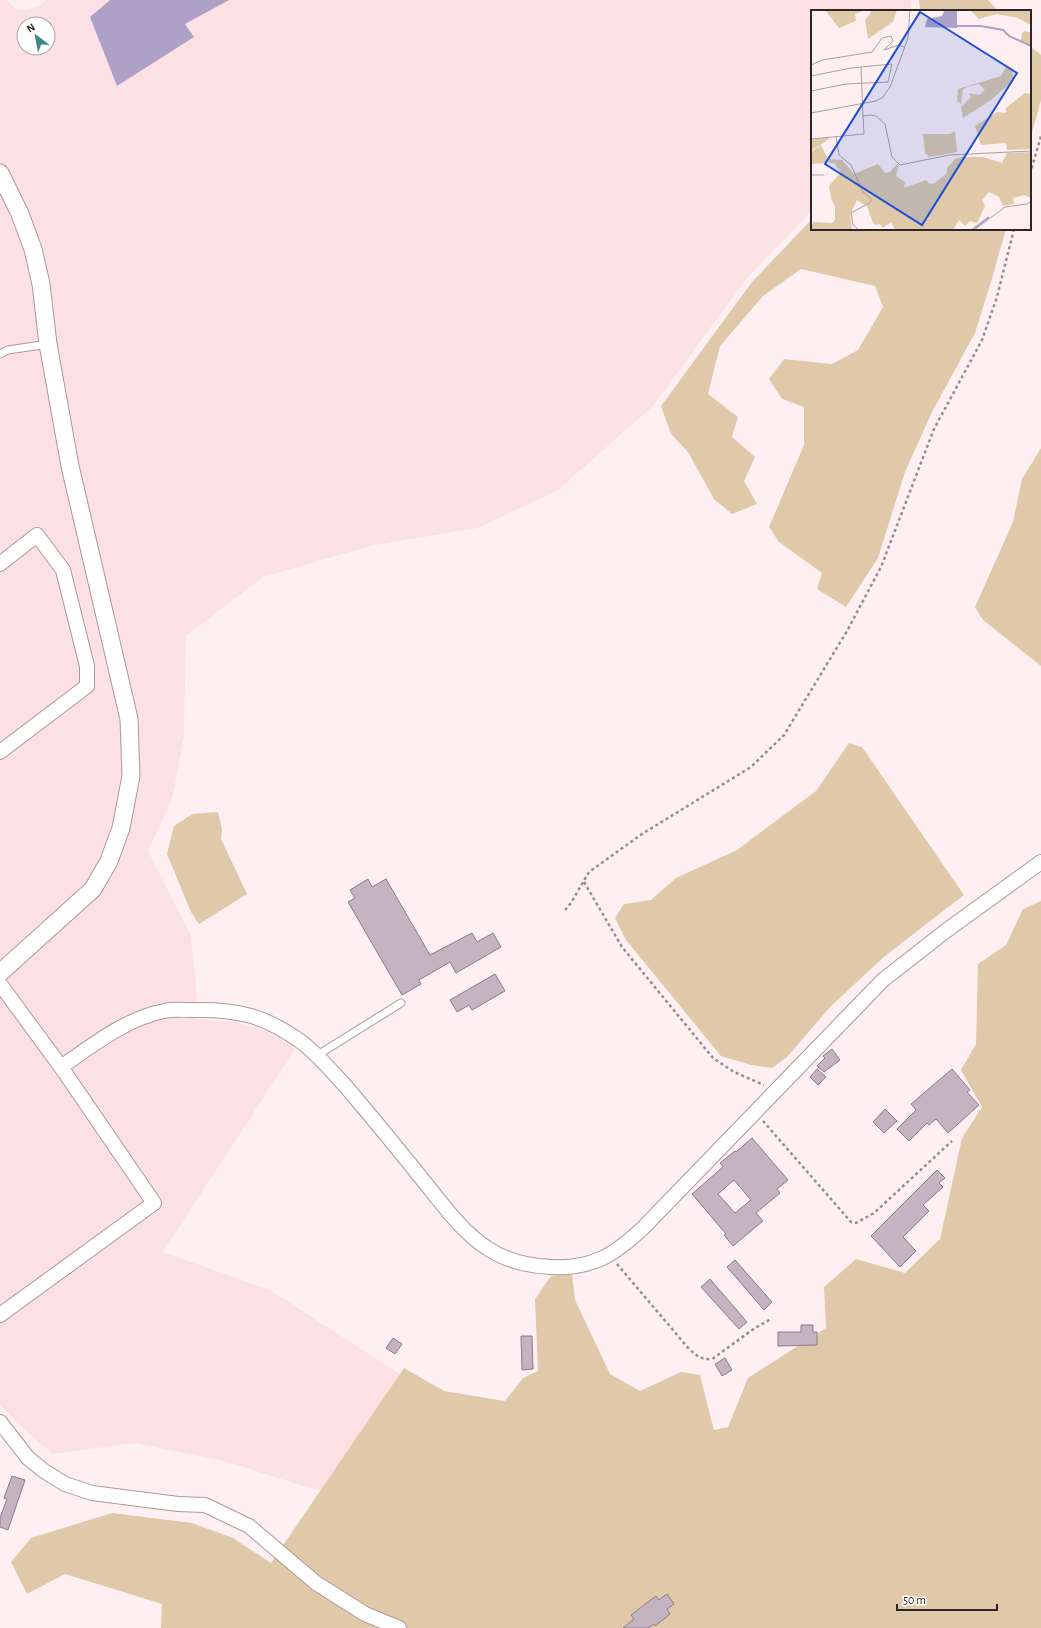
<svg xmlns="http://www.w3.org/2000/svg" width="1041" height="1628" font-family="'Alegreya Sans',sans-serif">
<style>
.built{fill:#fbe1e4;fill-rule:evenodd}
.green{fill:#e0c9a8}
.water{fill:#aea1c8}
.building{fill:#c4b3c0;stroke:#8b7b87;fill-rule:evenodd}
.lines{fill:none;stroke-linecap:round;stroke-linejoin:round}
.service-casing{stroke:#ad979a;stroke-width:9}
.minor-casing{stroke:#ad979a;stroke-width:16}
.tertiary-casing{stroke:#ad979a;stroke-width:19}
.path{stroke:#978b8d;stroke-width:2.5;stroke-dasharray:3 3;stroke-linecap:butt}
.service{stroke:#fff;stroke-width:7}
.minor{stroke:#fff;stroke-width:14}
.tertiary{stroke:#fff;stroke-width:17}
.inset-river{fill:none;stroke:#aea1c8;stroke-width:2}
.inset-road{fill:none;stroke:#ab9fa1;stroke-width:1}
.view{fill:#1d4ed8;fill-opacity:0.15;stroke:#1d4ed8;stroke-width:2}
.inset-edge{fill:none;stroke:#2e2527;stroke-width:2}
</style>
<rect width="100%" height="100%" fill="#fef0f2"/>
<path class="built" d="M0,0H6L17,10L38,7L46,0H911L912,11H812V211L747,278L653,406L558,490L478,528L370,546L263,577L186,636L184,737L172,799L148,851L191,936L197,999L195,1019L237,1022L271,1033L295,1049L163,1252L270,1290L426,1391L329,1494L224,1461L134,1443L53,1454L18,1424L0,1405ZM24,24H48V48H24Z"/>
<g class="green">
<path d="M919,0H988L998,11H920Z"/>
<path d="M1030,46L1041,55V100L1030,140Z"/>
<path d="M812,219V229H1006L991,282L975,333L931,414L905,472L878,558L846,607L817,589L822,573L779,542L769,527L804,445V407L782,399L769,379L784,359L832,364L858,350L883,307L875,286L801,269L763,296L720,346L708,394L738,417L732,437L755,457L744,481L757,504L732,514L714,499L688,452L671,434L661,406L752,282Z"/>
<path d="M1041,448V666L983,620L975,607L1013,522L1022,479Z"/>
<path d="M849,743L862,747L964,895L885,956L831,1006L787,1057L772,1068L751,1065L721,1056L626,940L615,918L624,904L651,900L676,878L737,850L816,791Z"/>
<path d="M218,812L222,829L221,839L247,894L199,924L191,912L167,854L174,826L192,814Z"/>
<path d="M1041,901V1628H161L162,1604L65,1574L27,1594L11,1562L31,1538L112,1513L192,1523L233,1538L271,1563L404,1368L444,1391L505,1401L523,1378L538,1371L535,1299L551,1276L572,1273L575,1300L610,1374L640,1391L681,1372L700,1375L714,1430L728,1427L748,1378L826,1328L824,1287L856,1259L905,1273L940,1239L962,1138L982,1107L961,1070L976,1044L978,964L1006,945L1023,909Z"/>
</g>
<path class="water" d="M110,0H229L185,24L194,37L117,86L90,17Z"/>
<g class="building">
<path d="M368,879L372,887L386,879L430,955L472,933L477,942L493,933L501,947L456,973L450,962L419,980L421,984L402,995L348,902L355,898L350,890Z"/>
<path d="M495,974L505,991L472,1010L469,1005L457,1012L450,1000Z"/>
<path d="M832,1049L840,1060L824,1072L817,1066L825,1058L823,1056Z"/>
<path d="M817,1069L826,1077L818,1085L810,1077Z"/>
<path d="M952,1069L970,1090L967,1092L979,1105L948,1133L936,1119L929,1125L927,1123L909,1141L897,1129L916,1110L911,1104Z"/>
<path d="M885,1109L897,1121L884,1133L873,1122Z"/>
<path d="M752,1138L788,1180L777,1189L780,1193L756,1213L763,1221L733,1246L724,1235L726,1234L692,1194L723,1167L720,1163L735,1151L736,1152ZM734,1180L751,1200L735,1213L718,1194Z"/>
<path d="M937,1170L945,1178L939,1183L943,1187L923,1205L929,1211L903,1237L916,1251L900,1267L871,1236Z"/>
<path d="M735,1260L772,1302L764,1310L727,1267Z"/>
<path d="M710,1279L747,1322L739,1329L701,1287Z"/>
<path d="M801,1325H813V1332H817V1345L778,1346V1332H801Z"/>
<path d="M521,1336H532L533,1369L522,1370Z"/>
<path d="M393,1338L402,1344L395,1354L386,1348Z"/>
<path d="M725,1358L732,1370L722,1376L715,1364Z"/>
<path d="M12,1476L25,1480L8,1530L0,1527V1518L7,1499L4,1498Z"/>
<path d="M667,1594L674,1604L667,1609L670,1614L655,1626L654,1624L648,1628H623L634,1619L631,1615L656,1596L659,1600Z"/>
</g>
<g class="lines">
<defs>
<g id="service">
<path d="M0,354L8,350L48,344"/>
<path d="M316,1056L401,1003"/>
</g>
<g id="minor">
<path d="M0,564L37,535L63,570L87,666V686L0,752"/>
<path d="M0,984L61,1067"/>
<path d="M0,1315L154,1203L61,1067C93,1045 125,1019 164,1011C173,1009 183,1010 192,1010C237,1009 263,1015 300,1041C318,1054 333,1073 348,1089C376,1122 403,1155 430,1189C447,1210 464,1233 487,1248C506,1261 529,1266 551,1267C593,1269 614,1255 643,1228L883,980L947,930L1041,862"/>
<path d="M0,1422L28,1458L44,1471L65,1484L92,1493L178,1504L205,1505L249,1526L316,1583L365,1614L399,1628"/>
</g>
<path id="tertiary" d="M0,173L20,214L33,249L41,284L48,344L70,466L129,719L131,776L121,828L109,861L93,889L0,973"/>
</defs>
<use href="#service" class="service-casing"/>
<use href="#minor" class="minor-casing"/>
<use href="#tertiary" class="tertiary-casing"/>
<g class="path">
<path d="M1030,174L1041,136"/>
<path d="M584,882L622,947L713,1058L734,1072L764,1085"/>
<path d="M565,910L571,903L589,872L642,834L751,767L784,735L847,631L881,567L934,429L982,340L997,297L1014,229"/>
<path d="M763,1121L851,1222L856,1223L874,1213L952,1141"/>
<path d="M617,1264L689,1349C697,1356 701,1360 712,1359L755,1328L771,1319"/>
</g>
<use href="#service" class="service"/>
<use href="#minor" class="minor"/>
<use href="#tertiary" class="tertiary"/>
</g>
<g transform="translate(811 10)">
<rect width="220" height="220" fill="#fef0f2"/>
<path d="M14,0H54L44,4L45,11L28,18ZM57,0H86L82,12L57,29L54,10L60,2ZM159,0H220V15L207,8L186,4L168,9ZM214,21L220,23V36L210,31L211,23ZM195,56L201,60L203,70L180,90L152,108L150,97L160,87L158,83L168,85L174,80L168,74L156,77L152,80L150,94L146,91L147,79L190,66ZM214,83L220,84V139L196,140L195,133L170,135L164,116L186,102L195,103V98ZM144,121L146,142L118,147L114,143L112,124H139ZM18,127V129L0,141V130ZM10,135L16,147L15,153L0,154V142ZM220,142V188L213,185L202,188L203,194L192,196L188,187L178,182L171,190L174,196L166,213L159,211L154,216L148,210L142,220H84L80,212L72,218L69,214L65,215L62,213L56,196L46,190L39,205L41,220H0V215L3,212L22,213L24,209V197L20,188L18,176L30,162L23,153H18V149L31,150L43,164L67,154L74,163L79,162L86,154L88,155L85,166L94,172L93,178L115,170L119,174L124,173L136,163V158L144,149L151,147H172L191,153L196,143Z" fill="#e0c9a8"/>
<path d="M146,0V18L114,17L116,9L131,6L133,1Z" fill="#aea1c8"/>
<path class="inset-river" d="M146,16H170L192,20L198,26L220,36M161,220L178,207"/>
<path class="inset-road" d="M0,55L11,50L61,42L71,28L80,26L82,31L73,40L88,35L93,37M50,57L52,106M0,66L40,58L81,54L77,72L35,74L0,81M0,103L65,91L72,87L79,77L97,28L99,0M25,126L28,145L40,155L52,182L60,188V192L40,203L42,215L48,220M0,129L53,124L52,106L59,105L65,106L74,114L81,147L89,155L138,145L220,141M0,165H13M163,220L194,197L216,194L220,191"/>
<path class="view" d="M109,2L206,63L111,215L14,154Z"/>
<rect width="220" height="220" class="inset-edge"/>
</g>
<g transform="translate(36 36) rotate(328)"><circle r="19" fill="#ffffff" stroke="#aba8a9"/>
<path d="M0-3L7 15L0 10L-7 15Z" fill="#3f8789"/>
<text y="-6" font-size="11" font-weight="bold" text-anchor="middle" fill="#2e2527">N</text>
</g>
<path d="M897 1604v6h100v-6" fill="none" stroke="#2e2527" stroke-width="2"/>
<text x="903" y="1604" font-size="12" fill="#2e2527" stroke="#ffffff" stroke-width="3" paint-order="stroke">50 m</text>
</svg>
